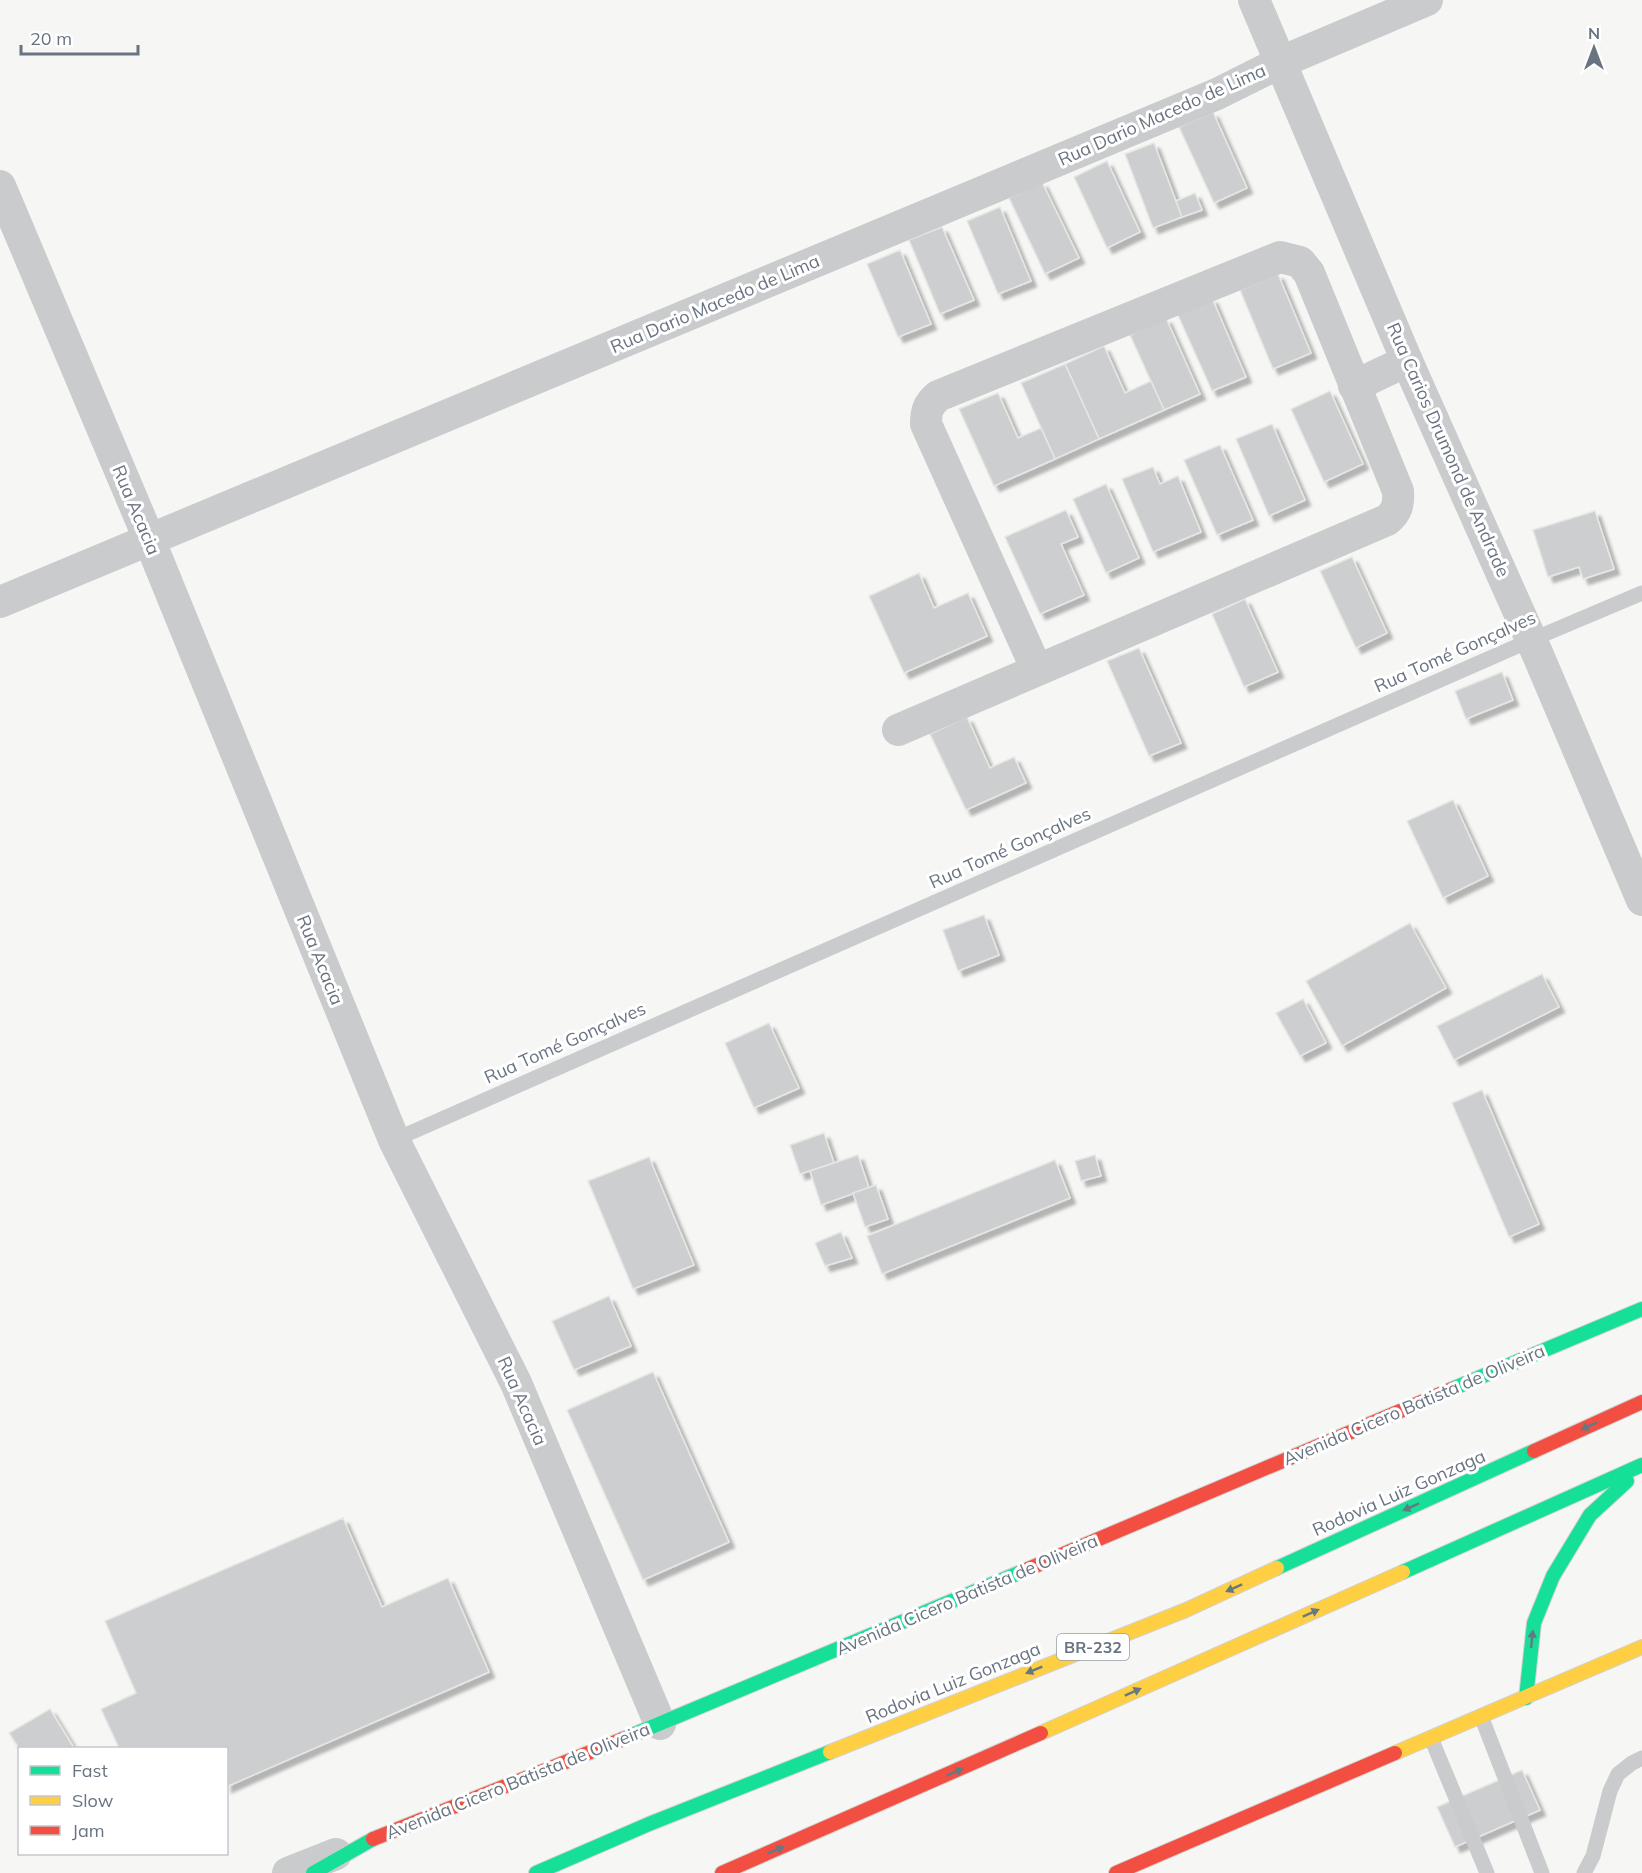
<svg xmlns="http://www.w3.org/2000/svg" width="1642" height="1873" font-family="Mulish,sans-serif">
<style>
.building{fill:#cdcecf;stroke:#e6e6e4;stroke-width:1.5;filter:url(#shadow)}
.lines{fill:none;stroke-linecap:round;stroke-linejoin:round}
.fast-casing{stroke:#d2d2d3;stroke-width:16}
.slow-casing{stroke:#d2d2d3;stroke-width:16}
.jam-casing{stroke:#d2d2d3;stroke-width:16}
.lane{stroke:#cacbcc;stroke-width:15}
.street{stroke:#cacbcc;stroke-width:32}
.fast{stroke:#16e098;stroke-width:14}
.slow{stroke:#ffcf43;stroke-width:14}
.jam{stroke:#f24e42;stroke-width:14}
.oneway{fill:#657983}
.labels{text-anchor:middle;stroke-width:6;stroke-linejoin:round;paint-order:stroke}
.shield{fill:#fff;stroke:#969ea8;stroke-width:1.5}
.shield-label{font-size:16px;font-weight:bold;fill:#697482}
.street-label{font-size:18px;fill:#697482;stroke:#fff}
</style>
<defs>
<filter id="shadow"><feDropShadow dx="5.5" dy="5.5" stdDeviation="1.5" flood-color="#0004"/></filter>
</defs>
<rect width="100%" height="100%" fill="#f6f6f5"/>
<g class="building">
<path d="M1213,112L1247,188L1214,203L1179,127Z"/>
<path d="M1154,143L1182,217L1153,228L1125,154Z"/>
<path d="M1107,161L1140,232L1107,248L1074,177Z"/>
<path d="M1042,182L1079,258L1045,274L1009,198Z"/>
<path d="M1195,193L1202,210L1182,217L1176,201Z"/>
<path d="M1000,207L1031,281L998,294L967,221Z"/>
<path d="M942,227L974,300L940,314L909,240Z"/>
<path d="M900,250L931,324L898,337L867,264Z"/>
<path d="M1278,274L1311,353L1273,369L1240,290Z"/>
<path d="M1212,298L1246,377L1212,391L1177,313Z"/>
<path d="M1166,318L1200,394L1164,410L1130,335Z"/>
<path d="M1104,346L1125,393L1151,381L1164,410L1099,439L1065,364Z"/>
<path d="M1065,364L1099,439L1055,459L1021,383Z"/>
<path d="M1330,391L1363,464L1324,482L1291,409Z"/>
<path d="M998,393L1018,438L1041,428L1055,459L994,486L959,409Z"/>
<path d="M1272,424L1305,500L1269,516L1236,439Z"/>
<path d="M1220,445L1253,520L1217,535L1184,460Z"/>
<path d="M1153,467L1160,484L1178,476L1201,532L1153,552L1122,479Z"/>
<path d="M1106,484L1139,558L1106,573L1073,499Z"/>
<path d="M1066,510L1078,537L1061,544L1084,595L1040,614L1005,537Z"/>
<path d="M1595,511L1614,569L1583,579L1579,567L1548,577L1533,530Z"/>
<path d="M1352,557L1387,633L1356,648L1320,571Z"/>
<path d="M919,573L934,608L968,593L987,636L904,673L869,596Z"/>
<path d="M1245,599L1278,672L1244,687L1212,614Z"/>
<path d="M1139,648L1181,743L1149,756L1107,661Z"/>
<path d="M1502,672L1513,700L1466,719L1455,691Z"/>
<path d="M967,717L990,768L1014,757L1026,783L966,810L930,734Z"/>
<path d="M1453,800L1488,876L1443,898L1407,821Z"/>
<path d="M984,915L999,955L958,971L943,930Z"/>
<path d="M1410,923L1446,988L1342,1046L1306,981Z"/>
<path d="M1542,974L1559,1007L1454,1060L1437,1026Z"/>
<path d="M1303,999L1326,1043L1300,1056L1276,1013Z"/>
<path d="M769,1023L799,1088L754,1108L725,1043Z"/>
<path d="M1482,1090L1539,1224L1509,1237L1452,1103Z"/>
<path d="M824,1133L834,1163L800,1174L790,1145Z"/>
<path d="M858,1155L869,1188L821,1205L810,1171Z"/>
<path d="M1095,1155L1101,1176L1081,1181L1075,1161Z"/>
<path d="M649,1157L694,1265L633,1289L588,1181Z"/>
<path d="M1055,1160L1070,1198L882,1274L867,1236Z"/>
<path d="M876,1185L888,1219L865,1227L853,1193Z"/>
<path d="M841,1232L852,1258L825,1266L815,1243Z"/>
<path d="M609,1296L631,1346L574,1370L552,1321Z"/>
<path d="M653,1372L729,1542L643,1580L567,1410Z"/>
<path d="M343,1518L382,1607L448,1578L489,1672L226,1787V1748H119L101,1709L136,1693L105,1621Z"/>
<path d="M50,1709L74,1748H20V1750L9,1733Z"/>
<path d="M1522,1770L1540,1810L1455,1847L1437,1807Z"/>
</g>
<g class="lines">
<defs>
<g id="fast">
<path d="M1452,1389L1642,1309"/>
<path d="M1277,1568L1534,1451"/>
<path d="M1403,1572L1642,1465"/>
<path d="M1526,1698L1534,1623L1553,1576L1590,1515L1627,1481"/>
<path d="M623,1739L1021,1572"/>
<path d="M313,1873L373,1839"/>
<path d="M536,1873L649,1824L830,1752"/>
</g>
<g id="slow">
<path d="M1041,1733L1403,1572"/>
<path d="M830,1752L1186,1610L1277,1568"/>
<path d="M1395,1753L1642,1647"/>
</g>
<g id="jam">
<path d="M1534,1451L1642,1402"/>
<path d="M1021,1572L1452,1389"/>
<path d="M373,1839L623,1739"/>
<path d="M722,1873L1041,1733"/>
<path d="M1116,1873L1395,1753"/>
</g>
</defs>
<use href="#fast" class="fast-casing"/>
<use href="#slow" class="slow-casing"/>
<use href="#jam" class="jam-casing"/>
<g class="lane">
<path d="M394,1140L1531,640L1642,593"/>
<path d="M1481,1716L1542,1873"/>
<path d="M1431,1738L1487,1873"/>
<path d="M1584,1873L1593,1856L1610,1791L1618,1774L1632,1763L1642,1758"/>
</g>
<g class="street">
<path d="M1254,0L1407,361L1538,655L1642,900"/>
<path d="M0,186L149,539L394,1140L516,1383L660,1724"/>
<path d="M1354,386L1407,361"/>
<path d="M0,602L1217,94L1281,62L1427,0"/>
<path d="M898,730L1387,520C1397,512 1399,504 1398,491L1309,273L1300,262L1280,257L938,396C928,405 926,411 926,424L1037,670"/>
<path d="M288,1873L336,1854"/>
</g>
<use href="#fast" class="fast"/>
<use href="#slow" class="slow"/>
<use href="#jam" class="jam"/>
</g>
<defs><path id="oneway-solid" d="M-6-.8H1V-3.2L6.5 0L1 3.2V.8H-6Z" transform="scale(1.5)"/></defs>
<g class="oneway">
<use href="#oneway-solid" transform="translate(1589 1426) rotate(156)"/>
<use href="#oneway-solid" transform="translate(1411 1507) rotate(156)"/>
<use href="#oneway-solid" transform="translate(1234 1588) rotate(156)"/>
<use href="#oneway-solid" transform="translate(1311 1613) rotate(-24)"/>
<use href="#oneway-solid" transform="translate(1532 1639) rotate(-84)"/>
<use href="#oneway-solid" transform="translate(1034 1670) rotate(158)"/>
<use href="#oneway-solid" transform="translate(1133 1692) rotate(-24)"/>
<use href="#oneway-solid" transform="translate(955 1772) rotate(-24)"/>
<use href="#oneway-solid" transform="translate(776 1850) rotate(-23)"/>
</g>
<g class="labels">
<rect class="shield" x="1057" y="1634" width="72" height="26" rx="4.5"/>
<g class="shield-label">
<text x="1093" y="1653">BR-232</text>
</g>
<g class="street-label">
<text transform="translate(1162 115) rotate(-24)" y="6">Rua Dario Macedo de Lima</text>
<text transform="translate(715 304) rotate(-23)" y="6">Rua Dario Macedo de Lima</text>
<text transform="translate(1448 450) rotate(66)" y="6">Rua Carios Drumond de Andrade</text>
<text transform="translate(136 510) rotate(67)" y="6">Rua Acacia</text>
<text transform="translate(1455 652) rotate(-24)" y="6">Rua Tomé Gonçalves</text>
<text transform="translate(1010 848) rotate(-24)" y="6">Rua Tomé Gonçalves</text>
<text transform="translate(320 960) rotate(68)" y="6">Rua Acacia</text>
<text transform="translate(565 1043) rotate(-24)" y="6">Rua Tomé Gonçalves</text>
<text transform="translate(522 1401) rotate(66)" y="6">Rua Acacia</text>
<text transform="translate(1414 1405) rotate(-23)" y="6">Avenida Cicero Batista de Oliveira</text>
<text transform="translate(1399 1493) rotate(-24)" y="6">Rodovia Luiz Gonzaga</text>
<text transform="translate(967 1595) rotate(-23)" y="6">Avenida Cicero Batista de Oliveira</text>
<text transform="translate(953 1683) rotate(-22)" y="6">Rodovia Luiz Gonzaga</text>
<text transform="translate(518 1781) rotate(-22)" y="6">Avenida Cicero Batista de Oliveira</text>
</g>
</g>
<rect x="18" y="1747" width="210" height="108" fill="#ffffff" stroke="#c3c7cd" stroke-width="1.5"/>
<rect x="30" y="1766" width="30" height="9" fill="#16e098" stroke="#c3c7cd" stroke-width="1.5"/>
<text x="72" y="1777" font-size="18" fill="#697482">Fast</text>
<rect x="30" y="1796" width="30" height="9" fill="#ffcf43" stroke="#c3c7cd" stroke-width="1.5"/>
<text x="72" y="1807" font-size="18" fill="#697482">Slow</text>
<rect x="30" y="1826" width="30" height="9" fill="#f24e42" stroke="#c3c7cd" stroke-width="1.5"/>
<text x="72" y="1837" font-size="18" fill="#697482">Jam</text>
<g transform="translate(1594 48)" stroke="#ffffff" stroke-width="4.5" paint-order="stroke">
<path d="M0-4.5L10 22L0 15L-10 22Z" fill="#697482"/>
<text y="-9" font-size="16" font-weight="bold" text-anchor="middle" fill="#697482">N</text>
</g>
<path d="M21 45v9h117v-9" fill="none" stroke="#697482" stroke-width="3"/>
<text x="30" y="45" font-size="18" fill="#697482" stroke="#ffffff" stroke-width="4.5" paint-order="stroke">20 m</text>
</svg>
